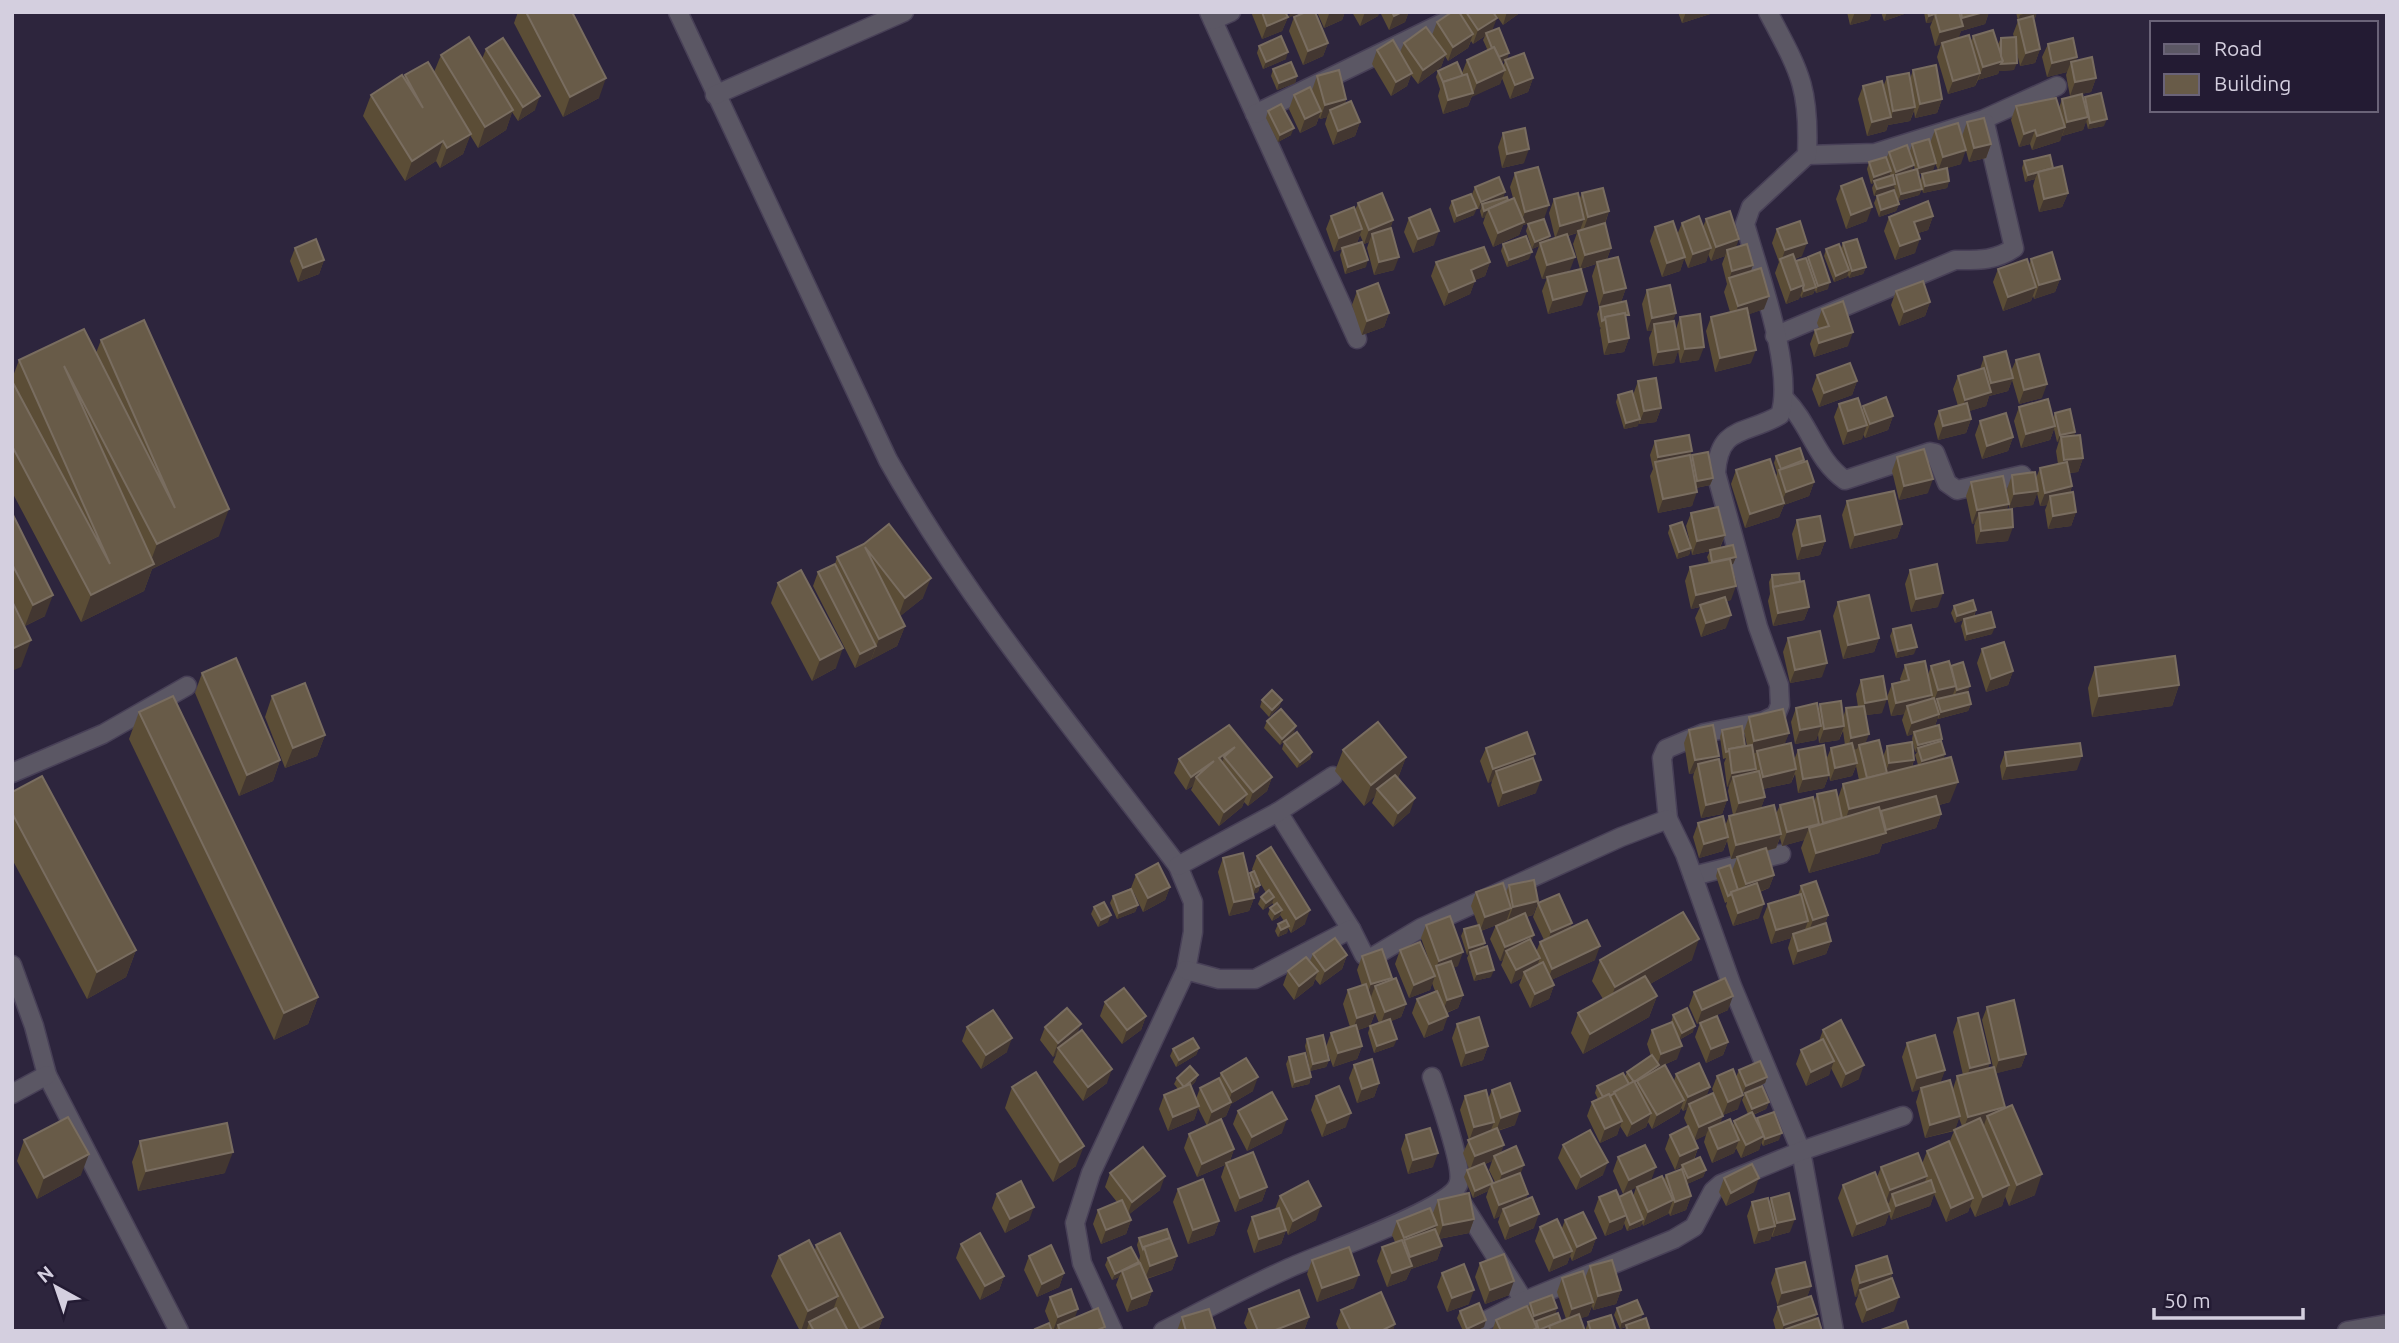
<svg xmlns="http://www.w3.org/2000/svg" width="2399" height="1343" font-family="Ubuntu,sans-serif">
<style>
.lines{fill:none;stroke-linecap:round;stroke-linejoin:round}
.minor-casing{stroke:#484057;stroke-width:21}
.minor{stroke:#5b5764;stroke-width:18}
.wall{fill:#5b4d36;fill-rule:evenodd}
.shaded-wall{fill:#433731}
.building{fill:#685b48;stroke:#796d60;stroke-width:2}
</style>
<rect width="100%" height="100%" fill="#2d253d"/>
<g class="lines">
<defs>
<g id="minor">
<path d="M678,12L888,460C969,604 1078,734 1178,866L1193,902V932L1186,970L1091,1173L1075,1223L1082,1263L1113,1331"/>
<path d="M1209,12L1357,339"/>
<path d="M1213,20L1231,12"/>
<path d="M715,95L904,12"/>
<path d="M1255,114L1465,12"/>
<path d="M1807,155L1875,153L1984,119L2057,86"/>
<path d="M1775,336L1955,260C1978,260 1995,261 2014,248L1985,123"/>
<path d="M1785,399C1810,424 1816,460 1845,480L1930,452L1935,453L1947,483L1957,490L2022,475"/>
<path d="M12,773L103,734L187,686"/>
<path d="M1278,812L1351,929"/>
<path d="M1668,819L1662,758L1666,749L1704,733L1764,721L1776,715L1780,705L1779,685L1758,627L1716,473C1719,425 1746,435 1780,415C1795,371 1758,271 1745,224L1751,207L1807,155C1810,86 1799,71 1768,12"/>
<path d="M1178,866L1278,812L1333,776"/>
<path d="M1693,876L1781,854"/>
<path d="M12,965L34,1026L47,1075L179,1331"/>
<path d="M1186,970L1219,979H1255L1351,929L1364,955L1371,958L1421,928L1621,837L1668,819L1685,854L1732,986L1801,1151L1834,1331"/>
<path d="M12,1094L47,1075"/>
<path d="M1460,1200L1524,1301"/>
<path d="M1485,1321L1524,1301L1674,1239L1694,1227L1713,1191L1721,1184L1801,1151L1903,1116"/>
<path d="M1163,1331C1204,1310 1245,1288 1287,1269C1316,1255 1448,1210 1458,1185C1465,1170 1438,1095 1432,1077"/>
<path d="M2347,1331L2387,1324"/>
</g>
</defs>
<use href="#minor" class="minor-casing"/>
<use href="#minor" class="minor"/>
</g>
<g class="wall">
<path d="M518,12H572L599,98L563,117L514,23Z"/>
<path d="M1251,12H1285L1288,17L1282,31L1262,39Z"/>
<path d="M1317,12H1345L1342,20L1324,28Z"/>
<path d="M1352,12H1379L1378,16L1360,26Z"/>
<path d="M1380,12H1411L1408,14L1405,22L1389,30Z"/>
<path d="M1461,12H1521L1503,25L1494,12L1492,31L1503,67L1505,60L1533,78L1528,92L1510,99L1502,78L1500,84L1472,96L1468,106L1443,114L1438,96L1440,89L1436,77L1438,71L1462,73L1467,60L1488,51L1483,40L1485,36L1473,44L1471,41L1468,48L1448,61L1445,56L1441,67L1418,84L1411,75L1407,86L1391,96L1372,64L1377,50L1400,52L1404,43L1432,35L1437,22L1460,14Z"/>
<path d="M1678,12H1710V14L1682,23Z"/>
<path d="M1847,12H1872L1869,20L1850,25Z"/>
<path d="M1881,12H1910L1884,21Z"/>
<path d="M1924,12H1989L1985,24L1961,31L1958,38L1971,41L1973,36L1998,44L2001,38L2014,37L2013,34L2018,21L2016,12H2037L2035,18H2033L2040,49L2035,63L2020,66L2016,49L2014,70L1999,71L1998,74L1978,80L1975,86L1948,94L1937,57L1941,44L1935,46L1930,27L1932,22L1926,23Z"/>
<path d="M1294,17L1328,43L1323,56L1303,65L1289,31Z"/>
<path d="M2048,44L2077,57L2076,60L2096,78L2091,92L2070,96L2066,75L2067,72L2047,77L2042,57Z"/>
<path d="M1259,46L1286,59L1263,69L1257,53Z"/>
<path d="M486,49L535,110L518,121L512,112L506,130L478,148L470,135L463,154L440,168L436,161L405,181L363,116L371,95L404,78L405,75L434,72L441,55L482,59Z"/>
<path d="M1273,69L1297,76L1295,83L1277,90L1271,76Z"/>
<path d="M1913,70L1942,99L1937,113L1915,118L1914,111L1910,121L1888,125L1886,131L1867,136L1858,99L1863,86L1883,87L1887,77L1910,79Z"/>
<path d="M1317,76L1346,99L1345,103L1360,122L1355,136L1333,145L1325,124L1327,117L1320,119L1319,117L1316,125L1300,133L1289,109L1294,95L1312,90Z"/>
<path d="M2085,97L2104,126L2088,129L2086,121L2083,130L2062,136V134L2060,141L2032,150L2030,144L2019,147L2011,120L2016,106L2059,108L2062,99L2084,100Z"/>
<path d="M1268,111L1291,135L1278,142L1266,118Z"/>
<path d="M1967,122L1991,144L1986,158L1969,162L1962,136Z"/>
<path d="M1935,130L1961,164L1943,169L1949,181L1947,188L1923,193L1922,189L1919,195L1898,201L1894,187L1893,190L1899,204L1896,211L1879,217L1874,203L1877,196L1888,192L1874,196L1872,188L1874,183L1871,184L1867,169L1869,162L1887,157L1889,152L1912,171L1915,170L1910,151L1912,144L1930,143ZM1935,163L1938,170L1922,174L1920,181L1918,174L1933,170Z"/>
<path d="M1503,133L1524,163L1502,168L1498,147Z"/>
<path d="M2024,161L2053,168L2068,193L2062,207L2039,212L2033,186L2035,179L2025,182L2022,168Z"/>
<path d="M1515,173L1544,219L1550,236L1548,240L1555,238L1549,213L1554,199L1579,200L1582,193L1609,211L1605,224L1611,248L1607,259L1626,288L1621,302L1599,307L1592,276L1596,264L1581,269L1582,305L1548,314L1542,291L1547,278L1542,279L1535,257L1539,246L1532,249L1526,231L1528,224L1541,220L1523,225L1519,235L1493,247L1483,223L1485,217L1482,218L1480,211L1481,208L1478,209L1472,194L1475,187L1505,192L1503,198L1508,200L1513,198L1510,187ZM1577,233L1573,244L1580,269L1551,276L1570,270L1568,236Z"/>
<path d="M1841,186L1867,221L1846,229L1836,199Z"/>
<path d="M1452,201L1474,215L1454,223L1449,208Z"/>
<path d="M1358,203L1393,220L1390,229L1394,270L1374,275L1367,248L1369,242L1364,244L1360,235L1357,243L1366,267L1345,274L1340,255L1342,249L1334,252L1326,229L1331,216L1355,210Z"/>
<path d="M1933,216L1928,230L1918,233L1915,253L1895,260L1884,231L1889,217Z"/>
<path d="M1409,218L1434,245L1413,253L1404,232Z"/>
<path d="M1706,219L1753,265L1750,272L1764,309L1749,314L1751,363L1715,372L1706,331L1711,317L1730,312L1724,292L1727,284L1722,264L1725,256L1711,261L1708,254L1706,262L1688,268L1684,258L1680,271L1662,277L1650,241L1655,227L1677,235L1682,223L1703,227Z"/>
<path d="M1777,229L1802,256L1795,259L1796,261L1807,260L1808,257L1828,289L1816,293L1815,290L1813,294L1801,298L1800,295L1799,299L1786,304L1775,273L1779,262L1772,243Z"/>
<path d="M1843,243L1866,267L1863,274L1849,278L1848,275L1847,277L1834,282L1824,256L1826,249L1841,248Z"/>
<path d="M1503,244L1529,259L1507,267L1501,251Z"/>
<path d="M295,248L324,260L319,274L298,282L290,261Z"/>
<path d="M2031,259L2060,279L2055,292L2034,299L2033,296L2031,301L2003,311L1993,282L1998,269L2029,265Z"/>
<path d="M1436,262H1490L1485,276L1475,280L1470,294L1444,306L1431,276Z"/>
<path d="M1647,290L1676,313L1672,322L1676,329L1680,317L1699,360L1680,363L1678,350L1674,363L1653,366L1649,338L1652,331H1647L1642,304Z"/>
<path d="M1357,291L1389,313L1384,327L1362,335L1352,305Z"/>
<path d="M1896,291L1930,302L1925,316L1899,326L1891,305Z"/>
<path d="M1600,307L1627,322L1629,338L1624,352L1604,355L1600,330L1601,327L1600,328L1597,314Z"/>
<path d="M1822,309L1848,346L1814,357L1810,344L1815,330L1819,328L1817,323Z"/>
<path d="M101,340L219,536L152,569L144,591L81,622L12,492V379L19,360L96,353Z"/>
<path d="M1984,357L2011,371L2016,360L2042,398L2019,404L2012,380L2008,391L1989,396L1986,406L1969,411L1971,419L1966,433L1938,440L1934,424L1939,411L1958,406L1953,389L1958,376L1980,369Z"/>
<path d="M1817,375L1857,381L1852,395L1819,407L1812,389Z"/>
<path d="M1638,381L1661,408L1656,422L1639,424L1638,423V426L1624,429L1616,402L1618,395H1633Z"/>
<path d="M1839,404L1862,410L1863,406L1893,416L1888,430L1865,438L1863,434L1862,439L1843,445L1834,417Z"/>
<path d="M2019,407L2053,418L2055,413L2075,432L2074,436L2083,458L2078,472L2069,473L2072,486L2070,493L2076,512L2071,526L2048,529L2045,510L2047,505L2040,506L2037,493L2033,505L2009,508V504L2006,510L2008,541L1976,544L1974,526L1975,523L1972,524L1966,496L1971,482L2008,501L2007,489L2012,475L2036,478L2040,468L2058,464L2056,451L2059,441L2057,442L2054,429L2050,440L2021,448L2014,421Z"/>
<path d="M1980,421L2013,437L2008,451L1982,459L1975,435Z"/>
<path d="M1655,441L1690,455L1691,458L1692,455L1713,478L1710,485L1696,488L1692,506L1658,513L1650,476L1653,469L1650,455Z"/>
<path d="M1776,456L1804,460V462L1814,482L1809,496L1784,505L1779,517L1745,528L1731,484L1736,470L1776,477L1777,473L1774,463Z"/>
<path d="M1897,457L1928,493L1899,500L1892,471Z"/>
<path d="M1847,501L1902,524L1897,538L1850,549L1842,515Z"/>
<path d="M12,513L45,616L25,626L12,599Z"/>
<path d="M1691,513L1725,535L1720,548L1736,557L1733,564L1731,565V600L1726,601V628L1701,637L1695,618L1700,607L1691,609L1685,581L1690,567L1709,563L1707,557L1710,551L1692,555L1691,549L1689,555L1677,559L1668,533L1670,526L1690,543L1686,526Z"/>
<path d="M1797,520L1825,541L1820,555L1797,560L1792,534Z"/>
<path d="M864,544L923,598L900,616L905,626L897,646L855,668L813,586L818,572L835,564L837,557Z"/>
<path d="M1910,570L1938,607L1911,612L1905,584Z"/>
<path d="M1772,575L1800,582L1809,607L1804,620L1773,626L1768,601L1770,594L1769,582Z"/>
<path d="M778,583L836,668L812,681L771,603Z"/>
<path d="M1838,602L1879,638L1874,652L1843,659L1833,616Z"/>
<path d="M1954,606L1976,610L1974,617L1992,634L1965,641L1961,626L1963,620L1955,623L1951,613Z"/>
<path d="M1893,629L1914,654L1896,658L1890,636Z"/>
<path d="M1788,638L1822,677L1790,683L1783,652Z"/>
<path d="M1982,649L2013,671L2008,685L1986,692L1977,663Z"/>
<path d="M1905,665L1928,675L1931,666H1951L1968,692L1971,704L1968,711L1938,719V717L1935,726L1942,739L1941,742L1950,802L1939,805L1941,814L1936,828L1882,844L1879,853L1809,873L1801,848L1804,840L1782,846L1780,838L1776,848L1767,851L1774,875L1769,888L1760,892L1759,918L1733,926L1726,906L1727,902L1725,903L1716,876L1718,869L1738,888L1732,871L1737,858L1731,859L1727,841L1723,851L1699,858L1693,837L1698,823L1725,826L1729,816L1733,815L1728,791L1729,786L1727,787L1724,763L1726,758L1723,759L1720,737L1722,730L1745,746H1747L1744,731L1749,717L1789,733L1784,744L1794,760L1798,750L1826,760L1831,748L1845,745L1843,731L1839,740L1819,743L1818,734L1816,740L1795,744L1791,722L1796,708L1818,711L1820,704L1843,718L1846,708L1858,707L1856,694L1861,680L1882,713L1866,715V743L1883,757L1887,746L1914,760L1912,767L1918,765L1915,755L1917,752H1915L1912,739L1913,734L1907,736L1902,720L1904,714L1891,716L1887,697L1892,684L1901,682L1900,679ZM1856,766L1859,780L1843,784L1838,798L1817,794L1814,802L1780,805L1776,814L1761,808L1765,797L1763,789L1791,783L1795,774L1798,793L1824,788L1829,775L1830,781L1852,776Z"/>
<path d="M2095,667L2179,685L2172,706L2092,717L2088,688Z"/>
<path d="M202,673L280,760L273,781L239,796L195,693Z"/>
<path d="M272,696L325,735L317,756L285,768L265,717Z"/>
<path d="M1262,700H1282L1279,707L1269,717L1260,707Z"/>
<path d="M139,712L318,997L308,1024L274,1040L129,739Z"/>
<path d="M1267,721L1294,733L1280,745L1264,728Z"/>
<path d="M1229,725L1272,777L1267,791L1248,806L1244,802L1242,807L1219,826L1191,790L1193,786L1186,790L1174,773L1179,759Z"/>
<path d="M1689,730L1718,760L1727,800L1722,814L1701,818L1693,777L1694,773L1689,774L1684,743Z"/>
<path d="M1284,742L1312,752L1310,759L1297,768L1282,749Z"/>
<path d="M1486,748L1533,758L1536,793L1498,807L1491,785L1492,781L1488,783L1480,761Z"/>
<path d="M1343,750L1406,757L1398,778L1410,812L1393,827L1372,803L1375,796L1364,806L1335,771Z"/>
<path d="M2005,752L2077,770L2002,780L2000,766Z"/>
<path d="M12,792L136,950L126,977L87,999L12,859Z"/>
<path d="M1257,856L1305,924L1291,933L1288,928L1287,933L1278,937L1275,931L1278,924L1284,921L1280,915L1279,917L1272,921L1268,914L1270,908L1274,905L1272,903L1263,910L1258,904L1261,897L1266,893L1258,879L1260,885L1258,892L1253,894L1254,898L1249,911L1229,916L1218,872L1223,858L1249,877L1250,873L1253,872L1252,869Z"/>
<path d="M1136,875L1170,887L1165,900L1143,912L1133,891L1138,905L1135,912L1117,919L1110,903L1113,896L1131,888Z"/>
<path d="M1509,885L1538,901L1533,915L1526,917L1531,942L1536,952L1540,942L1544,940L1533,917L1538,903L1572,923L1570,928L1595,960L1551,980L1554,985L1549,999L1530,1008L1519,985L1522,978L1511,984L1501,965L1503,960L1500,961L1490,939L1496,925L1481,931L1485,943L1483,947L1491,977L1474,981L1467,958L1469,954L1467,955L1461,936L1464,929L1478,925L1471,906L1476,892H1506Z"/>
<path d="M1801,886L1828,915L1825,924L1831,941L1826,954L1793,965L1788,948L1791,938L1771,944L1763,917L1768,904L1798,895Z"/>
<path d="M1094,907L1108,922L1098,927L1091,914Z"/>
<path d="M1426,925L1458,966L1454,967L1463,995L1458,1008L1447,1013L1443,1030L1424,1038L1412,1013L1417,999L1435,991L1432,983L1430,990L1409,998L1395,964L1400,950L1432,969L1421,938Z"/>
<path d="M1313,954L1347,955L1342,969L1320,985L1315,979L1313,985L1294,1000L1283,985L1288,971L1310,961Z"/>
<path d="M1362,956L1392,978L1391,980L1406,1004L1401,1017L1391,1021L1394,1046L1374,1053L1368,1033L1370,1026L1358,1030L1362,1046L1357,1059L1333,1067L1326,1047L1331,1033L1350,1027L1343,1004L1348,990L1362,986L1357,970ZM1375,1013L1379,1023L1370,1026Z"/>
<path d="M1600,960H1692L1650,984L1657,996L1649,1017L1583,1054L1571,1033L1578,1013L1603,999L1592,981Z"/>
<path d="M1694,992L1728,1010L1697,1024L1689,1006Z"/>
<path d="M1105,1002L1146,1016L1141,1030L1122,1044L1100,1016Z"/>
<path d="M1987,1007L2026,1054L2021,1067L1996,1073L2004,1109L2035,1195L2009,1206L2005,1196L2002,1206L1975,1217L1970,1206L1968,1212L1946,1222L1934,1194L1930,1206L1891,1220L1889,1213L1885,1225L1852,1237L1838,1198L1843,1185L1877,1177L1881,1167L1922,1164L1927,1151L1949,1143L1954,1131L1925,1138L1916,1102L1920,1089L1912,1092L1902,1057L1907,1043L1945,1070L1940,1082L1953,1089L1957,1076L1963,1075L1953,1032L1958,1018L1988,1068L1993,1067L1982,1020ZM1959,1118L1962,1126L1955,1129Z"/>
<path d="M1673,1015L1693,1032L1679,1040L1677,1059L1659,1067L1658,1069L1674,1081L1676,1074L1710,1087L1706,1096L1720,1123L1733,1126L1734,1121L1748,1114L1742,1100L1745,1093L1769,1102L1766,1109L1753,1115L1756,1121L1757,1118L1779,1140L1763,1146L1761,1142L1759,1150L1741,1158L1736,1148L1734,1153L1712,1163L1704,1142L1706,1135L1695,1140L1698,1148L1694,1160L1706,1170L1703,1177L1687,1184L1691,1196L1686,1210L1670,1216L1669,1213L1668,1214L1643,1226L1642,1223L1641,1226L1627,1231L1624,1223L1622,1229L1605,1236L1594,1211L1599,1197H1633L1636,1187L1623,1194L1613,1171L1618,1157L1651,1181L1664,1179L1666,1175L1680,1170L1681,1167L1675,1170L1665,1149L1670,1135L1688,1127L1684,1118L1687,1109L1683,1111L1681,1108L1679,1113L1652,1129L1648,1122L1646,1127L1627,1137L1620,1126L1617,1135L1600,1143L1587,1116L1592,1102L1598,1099L1595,1093L1597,1086L1625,1077L1627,1072L1651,1056L1647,1044L1652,1030L1671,1023Z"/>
<path d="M1700,1023L1728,1042L1723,1055L1706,1063L1695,1037Z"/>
<path d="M1457,1024L1488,1046L1483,1060L1461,1067L1452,1038Z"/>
<path d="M967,1027L1007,1052L981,1069L962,1041Z"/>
<path d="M1045,1027L1078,1033L1107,1083L1083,1101L1053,1062L1056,1055L1053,1057L1040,1040Z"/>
<path d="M1823,1030L1859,1079L1841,1088L1831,1068L1829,1075L1806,1086L1796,1064L1801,1050L1819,1041Z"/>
<path d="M1307,1039L1329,1060L1326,1067L1310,1071L1305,1046Z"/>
<path d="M1199,1048L1196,1055L1176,1067L1170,1056L1173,1049Z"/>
<path d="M1289,1057L1311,1077L1309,1084L1292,1088L1286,1064Z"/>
<path d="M1354,1065L1379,1083L1374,1097L1357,1103L1349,1078Z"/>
<path d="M1739,1070L1767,1077L1765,1083L1743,1093L1736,1077Z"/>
<path d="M1221,1073L1253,1091L1231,1104L1226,1116L1210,1124L1234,1149L1230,1161L1267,1187L1262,1201L1235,1212L1221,1177L1225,1165L1197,1177L1184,1148L1189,1134L1207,1126L1198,1108L1194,1120L1168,1131L1159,1109L1164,1095L1178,1089L1174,1084L1177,1078L1198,1075L1195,1082L1191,1086L1196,1099L1200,1088L1219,1079Z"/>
<path d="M1717,1076L1738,1109L1723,1115L1712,1089Z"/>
<path d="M1012,1087L1076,1166L1053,1182L1005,1108Z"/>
<path d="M1492,1090L1515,1125L1498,1131L1501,1153L1521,1174L1526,1200L1534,1228L1505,1240L1498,1222L1500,1216L1494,1219L1486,1197L1488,1191L1473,1198L1464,1177L1467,1170L1469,1169L1463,1153L1469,1140L1460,1110L1465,1096L1488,1099ZM1492,1161L1489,1170L1495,1182L1493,1183L1485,1164Z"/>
<path d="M1316,1096L1346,1127L1322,1137L1311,1110Z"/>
<path d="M1238,1111L1282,1133L1247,1151L1233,1124Z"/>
<path d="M1406,1135L1433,1167L1408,1174L1401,1149Z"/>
<path d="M24,1140L81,1175L37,1199L17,1161Z"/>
<path d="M140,1141L225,1173L138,1191L132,1162Z"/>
<path d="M1563,1145L1603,1175L1576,1190L1558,1158Z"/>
<path d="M1110,1173L1160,1190L1128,1215L1131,1220L1126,1234L1101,1244L1093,1224L1098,1210L1117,1202L1105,1187Z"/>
<path d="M1724,1178L1754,1192L1726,1206L1719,1192Z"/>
<path d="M1178,1189L1219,1221L1214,1235L1188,1244L1173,1202Z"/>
<path d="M997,1194L1029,1220L1005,1233L992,1208Z"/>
<path d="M1280,1196L1316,1220L1288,1235L1286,1230L1281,1244L1254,1253L1247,1231L1252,1217L1275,1209Z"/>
<path d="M1771,1198L1790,1232L1772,1237V1235L1770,1240L1754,1244L1747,1216L1752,1202L1769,1203Z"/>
<path d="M1438,1200L1474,1219L1469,1233L1439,1239L1442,1246L1437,1260L1411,1269L1406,1280L1387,1287L1377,1261L1382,1247L1395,1242L1392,1235L1397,1221L1433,1213Z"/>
<path d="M1565,1220L1596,1238L1591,1252L1572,1261L1570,1256L1567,1264L1549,1272L1535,1241L1540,1227L1562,1228Z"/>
<path d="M1139,1238L1177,1256L1172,1270L1147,1279L1152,1291L1147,1305L1127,1312L1116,1285L1119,1277L1112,1280L1105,1265L1108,1258L1139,1262L1138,1264H1140L1139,1261L1140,1256L1137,1245Z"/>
<path d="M961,1244L1004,1276L999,1290L980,1300L956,1258Z"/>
<path d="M816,1245L883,1317L878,1331H806L807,1329L800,1331L771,1276L779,1256L815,1250Z"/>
<path d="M1029,1256L1064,1273L1059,1287L1037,1297L1024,1270Z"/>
<path d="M1312,1260L1354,1288L1317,1302L1307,1274Z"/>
<path d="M1480,1263L1509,1295L1485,1304L1475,1277Z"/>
<path d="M1590,1266L1621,1290L1616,1304L1593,1310L1592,1306L1588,1316L1580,1318L1585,1331H1492L1496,1320L1528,1307L1530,1303L1557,1308L1555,1314L1561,1321L1566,1319L1557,1292L1562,1278H1585Z"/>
<path d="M1856,1266L1892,1273L1891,1278L1894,1311L1862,1323L1855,1304L1858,1296L1855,1297L1851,1280Z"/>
<path d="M1776,1269L1811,1286L1807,1297L1815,1319L1822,1331H1776L1773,1320L1778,1307L1771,1283Z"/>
<path d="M1442,1273L1469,1304L1447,1312L1437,1287Z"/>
<path d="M1050,1297L1075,1318L1105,1327L1104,1331H1056V1329L1053,1331L1045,1311Z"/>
<path d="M1617,1308L1640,1320L1650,1331H1624L1626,1327L1620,1329L1614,1315Z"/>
<path d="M1249,1309L1309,1317L1304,1331H1248L1244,1323Z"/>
<path d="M1341,1310L1393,1331H1339L1336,1324Z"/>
<path d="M1460,1311L1484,1327L1475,1331H1463L1457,1318Z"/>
<path d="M1182,1317L1216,1331H1177Z"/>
<path d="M1588,1322L1616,1331H1585Z"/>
</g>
<g class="shaded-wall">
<path d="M1291,12H1303L1288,18Z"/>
<path d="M1333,12H1345L1342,20L1324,28L1329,14Z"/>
<path d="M1365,12H1379L1378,16L1360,26Z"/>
<path d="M1402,12H1411L1408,14L1405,22L1389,30L1394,16Z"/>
<path d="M1507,12H1521L1503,25Z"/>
<path d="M1686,12H1710V14L1682,23Z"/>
<path d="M1855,12H1872L1869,20L1850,25Z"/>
<path d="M1887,12H1910L1884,21Z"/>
<path d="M1984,12H1989L1985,24L1961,31L1958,40L1935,46L1940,32L1959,27L1962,18Z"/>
<path d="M2030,12H2037L2035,18L2018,21L2020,15Z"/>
<path d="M1935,15L1932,22L1926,23L1929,16Z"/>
<path d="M1288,17L1282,31L1262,39L1267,26Z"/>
<path d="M1497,18L1492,31L1486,33L1485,36L1473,44L1478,30Z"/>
<path d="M1473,34L1468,48L1448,61L1453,47Z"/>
<path d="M1328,43L1323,56L1303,65L1308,51Z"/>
<path d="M2040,49L2035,63L2020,66L2026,53Z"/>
<path d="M1288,52L1286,59L1263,69L1266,62Z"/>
<path d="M1509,53L1507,60L1494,65L1496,58Z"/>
<path d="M1446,54L1441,67L1418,84L1423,70Z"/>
<path d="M2077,57L2072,70L2071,62L2067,72L2047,77L2052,63Z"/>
<path d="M2003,61L2017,63L2014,70L1999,71L1998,74L1978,80L1983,67Z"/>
<path d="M1505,70L1500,84L1472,97L1477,83Z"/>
<path d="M1412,73L1407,86L1391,96L1396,82Z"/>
<path d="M1980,73L1975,86L1948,94L1953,81Z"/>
<path d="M1297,76L1295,83L1277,90L1279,83Z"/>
<path d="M606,78L599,98L563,117L570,97Z"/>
<path d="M1533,78L1528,92L1510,99L1515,85Z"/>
<path d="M2096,78L2091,92L2070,96L2075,82Z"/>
<path d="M1473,93L1468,106L1443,114L1448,100Z"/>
<path d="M540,96L535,110L518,121L523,107Z"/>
<path d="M1346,99L1341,113L1330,110L1327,117L1320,119L1325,105Z"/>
<path d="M1942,99L1937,113L1915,118L1920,104Z"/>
<path d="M1915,107L1910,121L1888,125L1886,131L1867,136L1872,122L1891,118L1893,111Z"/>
<path d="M513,110L506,130L478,148L485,127Z"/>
<path d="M1321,111L1316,125L1300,133L1305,119Z"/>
<path d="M2088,117L2083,130L2062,136L2067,122Z"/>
<path d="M2107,119L2104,126L2088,129L2090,123Z"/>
<path d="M1360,122L1355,136L1333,145L1338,131Z"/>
<path d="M2065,127L2060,141L2032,150L2037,136Z"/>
<path d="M1294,128L1291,135L1278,142L1280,135Z"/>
<path d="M2035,130L2030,144L2019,147L2024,134Z"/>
<path d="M471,134L463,154L440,168L447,148Z"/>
<path d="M443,141L436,161L405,181L412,161Z"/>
<path d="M1991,144L1986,158L1969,162L1974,148Z"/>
<path d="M1529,149L1524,163L1502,168L1507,154Z"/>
<path d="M1966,150L1961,164L1938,171L1943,157Z"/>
<path d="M1936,163L1933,170L1917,175L1919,168Z"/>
<path d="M1914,165L1911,172L1896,175L1893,179L1896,172Z"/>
<path d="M1891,171L1889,178L1871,184L1874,177Z"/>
<path d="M2038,172L2035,179L2025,182L2028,175Z"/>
<path d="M1949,181L1947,188L1923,193L1925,186Z"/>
<path d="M1895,184L1893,191L1874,196L1877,189Z"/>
<path d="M1922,189L1919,195L1898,201L1901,194Z"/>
<path d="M1505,192L1503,199L1482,204L1481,208L1478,209L1481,202Z"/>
<path d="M2068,193L2062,207L2039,212L2044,199Z"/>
<path d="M1899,204L1896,211L1879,217L1881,210Z"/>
<path d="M1549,205L1544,219L1523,225L1519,235L1493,247L1498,233L1521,223L1525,212Z"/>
<path d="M1872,207L1867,221L1846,229L1851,215Z"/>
<path d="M1477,208L1474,215L1454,223L1457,216Z"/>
<path d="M1488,210L1485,217L1482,218L1484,211Z"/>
<path d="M1609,211L1604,225L1583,231L1588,217Z"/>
<path d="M1933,216L1928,230L1909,236L1914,222Z"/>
<path d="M1584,219L1579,233L1578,231L1577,233L1555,239L1560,226Z"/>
<path d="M1393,220L1388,234H1372L1369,242L1364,244L1369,230Z"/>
<path d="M1362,229L1357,243L1334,252L1339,238Z"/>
<path d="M1439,231L1434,245L1413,253L1418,239Z"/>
<path d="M1550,236L1547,243H1540L1539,246L1532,249L1535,242Z"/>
<path d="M1739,239L1734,253L1727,250L1725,256L1711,261L1716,247Z"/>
<path d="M1920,239L1915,253L1895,260L1900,246Z"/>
<path d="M1807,243L1802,256L1781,264V262L1785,250Z"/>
<path d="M1611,248L1606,261L1597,262L1596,264L1580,269L1585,255Z"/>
<path d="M1711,248L1706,262L1688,268L1693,254Z"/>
<path d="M1532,252L1529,259L1507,267L1509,260Z"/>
<path d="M1399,257L1394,270L1374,275L1379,262Z"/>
<path d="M1575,257L1570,270L1542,279L1547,265Z"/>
<path d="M1685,257L1680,271L1662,277L1667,263Z"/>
<path d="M324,260L319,274L298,282L303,268Z"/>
<path d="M1368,260L1366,267L1345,274L1348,267Z"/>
<path d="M1490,262L1485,276L1466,284L1471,270Z"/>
<path d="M1753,265L1748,279H1729L1732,271Z"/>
<path d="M1866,267L1863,274L1849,278L1852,271Z"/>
<path d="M1849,270L1847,277L1834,282L1836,276Z"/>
<path d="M2060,279L2055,292L2034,299L2039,285Z"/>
<path d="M1475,281L1470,294L1444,306L1449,292Z"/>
<path d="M1830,282L1828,289L1816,293L1818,286Z"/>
<path d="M1804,285L1799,299L1786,304L1791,290Z"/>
<path d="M1816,287L1813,294L1801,298L1804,291Z"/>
<path d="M2036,287L2031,301L2003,311L2008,297Z"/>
<path d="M1626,288L1621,302L1599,307L1604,293Z"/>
<path d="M1587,291L1582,305L1548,314L1553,300Z"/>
<path d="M1769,296L1764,309L1733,320L1738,306Z"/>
<path d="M1930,302L1925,316L1899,326L1904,312Z"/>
<path d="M1389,313L1384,327L1362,335L1367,321Z"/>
<path d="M1676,313L1671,327L1654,324L1652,331H1647L1652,318Z"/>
<path d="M1853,332L1848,346L1814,357L1819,343Z"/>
<path d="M1629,338L1624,352L1604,355L1609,342Z"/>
<path d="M1704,347L1699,360L1680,363L1685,349Z"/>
<path d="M1679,349L1674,363L1653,366L1658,352Z"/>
<path d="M1756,350L1751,363L1715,372L1720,358Z"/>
<path d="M2013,378L2008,391L1989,396L1986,406L1960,414L1965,400L1987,393L1991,383Z"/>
<path d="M1857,381L1852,395L1819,407L1824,393Z"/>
<path d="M2047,384L2042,398L2019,404L2024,390Z"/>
<path d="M1661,408L1656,422L1639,424L1644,411Z"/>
<path d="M1893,416L1888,430L1865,438L1870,424Z"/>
<path d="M1640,419L1638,426L1624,429L1626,423Z"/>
<path d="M1971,419L1966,433L1938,440L1943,426Z"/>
<path d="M1867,425L1862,439L1843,445L1848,431Z"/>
<path d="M2055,426L2050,440L2021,448L2026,434Z"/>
<path d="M2075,432L2073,439L2061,437L2059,441L2057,442L2060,435Z"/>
<path d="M2013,437L2008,451L1982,459L1987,446Z"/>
<path d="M1692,451L1687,465L1656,464L1658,457Z"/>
<path d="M2083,458L2078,472L2059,474L2064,460Z"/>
<path d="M1713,478L1710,485L1695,488L1697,481Z"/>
<path d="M1933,479L1928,493L1899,500L1904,486Z"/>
<path d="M1814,482L1809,496L1784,505L1779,517L1745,528L1750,514L1781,504L1786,492Z"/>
<path d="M2072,486L2067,500L2050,496L2047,505L2040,506L2045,493Z"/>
<path d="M2038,491L2033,505L2009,508L2014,494Z"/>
<path d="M1697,492L1692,506L1658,513L1663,499Z"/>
<path d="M2009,504L2004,517L1979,513L1975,523L1972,524L1977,510Z"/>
<path d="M229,509L219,536L152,569L144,591L81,622L91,595L149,566L157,544Z"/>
<path d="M2076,512L2071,526L2048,529L2053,516Z"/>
<path d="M1902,524L1897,538L1850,549L1855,535Z"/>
<path d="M2013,527L2008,541L1976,544L1981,531Z"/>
<path d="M1725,535L1719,549L1692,555L1697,541Z"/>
<path d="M1825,541L1820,555L1797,560L1802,546Z"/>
<path d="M1691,548L1689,555L1677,559L1679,552Z"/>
<path d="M1736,557L1733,564L1710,569L1712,562Z"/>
<path d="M931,578L923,598L898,618L905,598Z"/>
<path d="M1736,586L1731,600L1701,607L1700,605V607L1691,609L1696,595Z"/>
<path d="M1943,593L1938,607L1911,612L1916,599Z"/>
<path d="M53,595L45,616L25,626L33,605Z"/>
<path d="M1809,607L1804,620L1773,626L1778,613Z"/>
<path d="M1976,610L1973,617L1955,623L1957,616Z"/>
<path d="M1731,615L1726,628L1701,637L1706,623Z"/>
<path d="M905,626L897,646L871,660L879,639Z"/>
<path d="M1995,627L1992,634L1965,641L1967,634Z"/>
<path d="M1879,638L1874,652L1843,659L1848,645Z"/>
<path d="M31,640L21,667L12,671V649Z"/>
<path d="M876,646L871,660L855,668L860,654Z"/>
<path d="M1917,647L1914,654L1896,658L1898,651Z"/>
<path d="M843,648L836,668L812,681L820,660Z"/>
<path d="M1827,663L1822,677L1790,683L1795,670Z"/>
<path d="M2013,671L2008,685L1986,692L1991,679Z"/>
<path d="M2179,685L2172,706L2092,717L2099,696Z"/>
<path d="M1956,686L1951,700L1937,699L1936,703L1933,704L1938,690Z"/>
<path d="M1970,686L1967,693L1954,697L1957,690Z"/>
<path d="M1932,695L1927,709L1907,706L1904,714L1891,716L1896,703Z"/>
<path d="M1887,699L1882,713L1860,716L1865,703Z"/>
<path d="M1282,700L1279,707L1269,717L1272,710Z"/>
<path d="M1971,704L1968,711L1938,719L1941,712Z"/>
<path d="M1939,714L1934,728L1914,732L1913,734L1907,736L1912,723Z"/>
<path d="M1296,726L1294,733L1280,745L1282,739Z"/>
<path d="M1821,726L1816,740L1795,744L1800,730Z"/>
<path d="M1844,726L1839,740L1819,743L1824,729Z"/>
<path d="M1789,733L1784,746L1757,751L1756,753L1749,754L1754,741Z"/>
<path d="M1869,734L1864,748L1859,745L1857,749L1846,751L1851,738Z"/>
<path d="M325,735L317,756L285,768L293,748Z"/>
<path d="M1942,739L1940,745L1918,748L1917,752H1915L1918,745Z"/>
<path d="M1235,747L1224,757L1221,767L1219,758Z"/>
<path d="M1312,752L1310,759L1297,768L1300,762Z"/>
<path d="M1535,754L1530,767L1496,771L1492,781L1488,783L1493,769Z"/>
<path d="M1945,754L1943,761L1919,768L1922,761Z"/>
<path d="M1719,756L1714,770L1698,764L1694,773L1689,774L1695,760Z"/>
<path d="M2082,756L2077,770L2002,780L2007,766Z"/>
<path d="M1406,757L1398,778L1380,792L1377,789L1375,796L1364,806L1371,785Z"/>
<path d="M280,760L273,781L239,796L247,775Z"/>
<path d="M1914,760L1909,773L1885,774L1889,763Z"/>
<path d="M1214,761L1196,777L1193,786L1186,790L1191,777Z"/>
<path d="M1857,763L1852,776L1830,781L1835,768Z"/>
<path d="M1756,769L1751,783L1733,777L1729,786L1727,787L1732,773Z"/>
<path d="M1796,769L1791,783L1758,790L1763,777Z"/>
<path d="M1829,775L1824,788L1798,793L1803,779Z"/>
<path d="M1272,777L1267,791L1248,806L1253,792Z"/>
<path d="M1541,780L1536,793L1498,807L1503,793Z"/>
<path d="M1958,782L1950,802L1842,830L1849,809Z"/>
<path d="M1247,794L1242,807L1219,826L1224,812Z"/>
<path d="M1765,797L1760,811L1734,817L1739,803Z"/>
<path d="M1415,798L1410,812L1393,827L1398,813Z"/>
<path d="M1727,800L1722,814L1701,818L1706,805Z"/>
<path d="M1941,814L1936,828L1882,844L1879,853L1809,873L1816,853L1886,830Z"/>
<path d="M1819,824L1814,838L1809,828L1804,840L1782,846L1787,832Z"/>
<path d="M1781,834L1776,848L1731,859L1736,845Z"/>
<path d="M1728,837L1723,851L1699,858L1704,844Z"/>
<path d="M1774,875L1769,888L1741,898L1746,884Z"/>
<path d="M1260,885L1258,892L1253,894L1256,887Z"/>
<path d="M1170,887L1165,900L1143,912L1148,898Z"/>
<path d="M1274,897L1272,904L1263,910L1266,903Z"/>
<path d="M1254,898L1249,911L1229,916L1234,902Z"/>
<path d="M1538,901L1533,915L1508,920L1513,907Z"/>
<path d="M1764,904L1759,918L1733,926L1738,913Z"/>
<path d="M1138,905L1135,912L1117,919L1119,913Z"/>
<path d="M1511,908L1506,922L1480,931L1485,917Z"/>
<path d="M1282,910L1279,917L1272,921L1275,914Z"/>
<path d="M1310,910L1305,924L1291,933L1296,919Z"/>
<path d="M1111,915L1108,922L1098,927L1101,920Z"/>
<path d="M1828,915L1823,929L1808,934L1813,920Z"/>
<path d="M1808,921L1803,935L1793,934L1791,938L1771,944L1776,930Z"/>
<path d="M1572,923L1567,936L1546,946L1551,932Z"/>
<path d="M1289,926L1287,933L1278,937L1281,930Z"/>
<path d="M1534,935L1529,948L1506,951L1503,960L1500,961L1505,947Z"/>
<path d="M1699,939L1692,960L1608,1008L1615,987Z"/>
<path d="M1831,941L1826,954L1793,965L1798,951Z"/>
<path d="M1485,943L1482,950L1470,952L1469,954L1467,955L1469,948Z"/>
<path d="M1600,946L1595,960L1547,982L1552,969Z"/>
<path d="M136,950L126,977L87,999L97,972Z"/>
<path d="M1463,952L1458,966L1438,973L1436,967L1439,961Z"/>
<path d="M1347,955L1342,969L1320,985L1325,971Z"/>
<path d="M1540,958L1535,972H1524L1522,978L1511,984L1516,970Z"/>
<path d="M1494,970L1491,977L1474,981L1477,974Z"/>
<path d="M1318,971L1313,985L1294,1000L1299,986Z"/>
<path d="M1435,976L1430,990L1409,998L1414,985Z"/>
<path d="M1392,978L1387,991L1375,986L1371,997L1366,998L1371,984Z"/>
<path d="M1554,985L1549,999L1530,1008L1535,994Z"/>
<path d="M1463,995L1458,1008L1442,1014L1447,1000Z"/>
<path d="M1657,996L1649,1017L1583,1054L1590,1034Z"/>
<path d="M1733,996L1728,1010L1697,1024L1702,1010Z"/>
<path d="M318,997L308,1024L274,1040L284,1013Z"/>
<path d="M1406,1004L1401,1017L1380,1026L1385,1012Z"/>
<path d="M1375,1012L1370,1026L1352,1032L1357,1018Z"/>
<path d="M1146,1016L1141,1030L1122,1044L1127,1030Z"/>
<path d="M1448,1016L1443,1030L1424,1038L1429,1024Z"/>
<path d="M1081,1024L1076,1038L1058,1048L1056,1055L1053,1057L1058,1043Z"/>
<path d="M1695,1026L1693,1032L1679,1040L1682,1033Z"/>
<path d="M1012,1038L1007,1052L981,1069L986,1055Z"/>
<path d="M1397,1039L1394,1046L1374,1053L1377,1046Z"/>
<path d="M1728,1042L1723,1055L1706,1063L1711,1049Z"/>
<path d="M1362,1046L1357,1059L1333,1067L1338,1053Z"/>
<path d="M1488,1046L1483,1060L1461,1067L1466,1053Z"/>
<path d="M1682,1046L1677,1059L1659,1067L1657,1072L1637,1081L1635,1086L1634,1082L1657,1067L1661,1054Z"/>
<path d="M1199,1048L1196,1055L1176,1067L1179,1060Z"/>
<path d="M2026,1054L2021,1067L1994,1074L1999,1060Z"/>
<path d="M1329,1060L1326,1067L1310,1071L1313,1064Z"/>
<path d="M1834,1061L1829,1075L1806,1086L1811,1072Z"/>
<path d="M1990,1063L1985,1077L1965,1082L1970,1068Z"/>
<path d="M1864,1065L1859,1079L1841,1088L1846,1074Z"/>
<path d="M1112,1069L1107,1083L1083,1101L1088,1087Z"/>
<path d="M1945,1070L1940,1084L1912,1092L1917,1078Z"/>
<path d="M1198,1075L1195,1082L1182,1094L1184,1087Z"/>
<path d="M1258,1077L1253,1091L1231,1104L1226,1116L1207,1126L1212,1112L1228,1104L1232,1092Z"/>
<path d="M1311,1077L1309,1084L1292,1088L1295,1082Z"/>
<path d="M1767,1077L1765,1083L1743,1093L1746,1086Z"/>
<path d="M1379,1083L1374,1097L1357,1103L1362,1089Z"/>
<path d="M1710,1087L1705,1100L1689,1104L1687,1109L1683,1111L1688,1097Z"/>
<path d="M1743,1095L1738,1109L1723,1115L1728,1102Z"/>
<path d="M1684,1100L1679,1113L1652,1129L1657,1115Z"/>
<path d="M1769,1102L1766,1109L1749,1116L1752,1109Z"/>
<path d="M1199,1106L1194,1120L1168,1131L1173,1117Z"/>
<path d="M2005,1107L2000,1121L1987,1116L1984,1125L1963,1130L1968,1117Z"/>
<path d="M1520,1111L1515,1125L1496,1131L1501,1118Z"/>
<path d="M1351,1113L1346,1127L1322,1137L1327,1123Z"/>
<path d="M1651,1113L1646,1127L1627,1137L1632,1124Z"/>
<path d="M1723,1116L1718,1130L1709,1128L1706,1135L1694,1141L1699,1127Z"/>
<path d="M1960,1116L1955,1130L1925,1138L1930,1125Z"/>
<path d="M1287,1119L1282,1133L1247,1151L1252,1137Z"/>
<path d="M1622,1121L1617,1135L1600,1143L1605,1129Z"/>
<path d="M1494,1122L1489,1135L1469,1141L1474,1127Z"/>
<path d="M1782,1133L1779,1140L1763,1146L1765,1139Z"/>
<path d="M1764,1136L1759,1150L1741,1158L1746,1145Z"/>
<path d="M1739,1140L1734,1153L1712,1163L1718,1149Z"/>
<path d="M1504,1145L1499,1158L1494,1156L1492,1161L1470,1170L1475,1156Z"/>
<path d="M1084,1146L1076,1166L1053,1182L1060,1162Z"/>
<path d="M1698,1148L1693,1161L1675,1170L1680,1156Z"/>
<path d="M1234,1149L1229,1163L1197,1177L1202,1164Z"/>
<path d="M233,1152L225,1173L138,1191L146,1171Z"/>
<path d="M1438,1153L1433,1167L1408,1174L1413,1160Z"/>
<path d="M89,1154L81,1175L37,1199L44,1178Z"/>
<path d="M1608,1162L1603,1175L1576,1190L1581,1177Z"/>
<path d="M1524,1165L1519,1178L1497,1188L1502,1174Z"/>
<path d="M1656,1167L1651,1181L1623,1194L1629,1180Z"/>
<path d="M1706,1170L1703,1177L1685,1185L1688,1178Z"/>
<path d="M2042,1174L2035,1195L2009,1206L2017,1185Z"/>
<path d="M1165,1176L1160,1190L1127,1216L1132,1202Z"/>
<path d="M1927,1176L1922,1189L1892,1194L1889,1203L1885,1204L1890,1190Z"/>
<path d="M1759,1178L1754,1192L1726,1206L1731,1193Z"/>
<path d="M1491,1184L1488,1191L1473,1198L1475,1191Z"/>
<path d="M2009,1185L2002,1206L1975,1217L1983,1197Z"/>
<path d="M1267,1187L1262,1201L1235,1212L1240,1198Z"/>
<path d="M1935,1192L1930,1206L1891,1220L1896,1206Z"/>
<path d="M1528,1194L1523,1208L1503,1209L1500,1216L1494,1219L1499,1205Z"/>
<path d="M1691,1196L1686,1210L1670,1216L1675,1202Z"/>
<path d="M1973,1198L1968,1212L1946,1222L1951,1208Z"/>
<path d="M1673,1200L1668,1214L1643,1226L1648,1212Z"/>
<path d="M1321,1206L1316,1220L1288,1235L1293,1221Z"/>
<path d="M1034,1207L1029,1220L1005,1233L1010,1219Z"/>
<path d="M1890,1211L1885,1225L1852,1237L1857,1224Z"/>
<path d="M1539,1214L1534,1228L1505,1240L1510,1226Z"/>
<path d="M1627,1215L1622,1229L1605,1236L1610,1222Z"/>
<path d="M1474,1219L1469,1233L1438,1239L1443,1225Z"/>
<path d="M1643,1219L1641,1226L1627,1231L1630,1225Z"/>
<path d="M1795,1219L1790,1232L1772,1237L1777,1223Z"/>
<path d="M1131,1220L1126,1234L1101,1244L1106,1230Z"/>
<path d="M1219,1221L1214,1235L1188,1244L1193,1230Z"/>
<path d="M1437,1225L1432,1239L1404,1240L1399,1252L1404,1238Z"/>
<path d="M1775,1226L1770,1240L1754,1244L1759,1230Z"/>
<path d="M1286,1230L1281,1244L1254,1253L1259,1239Z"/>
<path d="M1596,1238L1591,1252L1572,1261L1577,1247Z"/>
<path d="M1442,1246L1437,1260L1411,1269L1406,1280L1387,1287L1392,1273L1406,1268L1410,1257Z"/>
<path d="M1572,1251L1567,1264L1549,1272L1554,1258Z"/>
<path d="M1177,1256L1172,1270L1145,1279L1150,1266Z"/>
<path d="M1139,1262L1136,1269L1122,1271L1119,1277L1112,1280L1115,1274Z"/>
<path d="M1064,1273L1059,1287L1037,1297L1042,1284Z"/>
<path d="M1892,1273L1887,1287L1860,1290L1858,1296L1855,1297L1860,1283Z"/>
<path d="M1359,1275L1354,1288L1317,1302L1322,1288Z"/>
<path d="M1004,1276L999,1290L980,1300L985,1286Z"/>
<path d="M1514,1281L1509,1295L1485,1304L1490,1290Z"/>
<path d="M1811,1286L1806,1300L1777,1307L1782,1293Z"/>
<path d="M1474,1290L1469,1304L1447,1312L1452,1298Z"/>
<path d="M1621,1290L1616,1304L1593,1310L1598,1296Z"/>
<path d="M1152,1291L1147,1305L1127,1312L1132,1299Z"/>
<path d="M838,1296L831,1316L809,1322L807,1329L801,1331L808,1311Z"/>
<path d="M1899,1297L1894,1311L1862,1323L1867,1310Z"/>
<path d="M1593,1302L1588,1316L1567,1323L1572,1309Z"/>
<path d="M1557,1308L1555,1315L1532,1323L1534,1316Z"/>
<path d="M1078,1309L1073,1323L1058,1325L1056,1329L1053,1331L1058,1317Z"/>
<path d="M1643,1314L1640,1321L1620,1329L1622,1322Z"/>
<path d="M1817,1314L1812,1328L1786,1329V1331H1782L1784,1325Z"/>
<path d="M883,1317L878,1331H859L860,1329Z"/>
<path d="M1309,1317L1304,1331H1273Z"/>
<path d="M1486,1320L1484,1327L1475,1331H1466L1467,1329Z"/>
<path d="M1395,1324L1393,1331H1381Z"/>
<path d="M1548,1327L1547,1331H1539V1330Z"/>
</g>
<g class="building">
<path d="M526,12H572L606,78L570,97Z"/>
<path d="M1262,12H1285L1288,17L1267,26Z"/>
<path d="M1306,12H1315L1328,43L1308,51L1294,17Z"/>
<path d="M1392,12H1402L1394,16Z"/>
<path d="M1452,12H1459L1473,34L1453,47L1437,22Z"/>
<path d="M1466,12H1493L1497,18L1478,30Z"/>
<path d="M1928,12H1940L1929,16Z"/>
<path d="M1940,12H1959L1963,26L1940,32L1935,14Z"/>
<path d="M1961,12H1984L1962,18Z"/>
<path d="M2033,16L2040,49L2026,53L2018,20Z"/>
<path d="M1426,27L1446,54L1423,70L1404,43Z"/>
<path d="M1499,28L1509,53L1499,57L1494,47L1492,48L1486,33Z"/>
<path d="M1993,30L2003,61L1983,67L1973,36Z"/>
<path d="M1969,35L1980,73L1953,81L1942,43Z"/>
<path d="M1281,36L1288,52L1266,62L1259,46Z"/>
<path d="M469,37L513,110L485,127L441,55Z"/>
<path d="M2016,37L2017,63L2001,64L2003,61L2001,56V38Z"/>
<path d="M503,38L540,96L523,107L486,49Z"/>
<path d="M2073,38L2077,57L2052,63L2048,44Z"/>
<path d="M1393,40L1412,73L1396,82L1377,50Z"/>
<path d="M1494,47L1505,70L1477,83L1467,60Z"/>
<path d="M1524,53L1533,78L1515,85L1505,60Z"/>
<path d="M2092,57L2096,78L2075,82L2071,62Z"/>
<path d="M428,62L471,134L447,148L443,141L412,161L371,95L402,75L423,108L405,75Z"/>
<path d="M1291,62L1297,76L1279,83L1273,69Z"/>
<path d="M1457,62L1463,76L1443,82L1438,71Z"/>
<path d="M1936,65L1942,99L1920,104L1913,70Z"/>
<path d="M1339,70L1346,99L1325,105L1317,76Z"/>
<path d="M1909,73L1915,107L1893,111L1887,77Z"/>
<path d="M1467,74L1473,93L1448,100L1443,82Z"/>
<path d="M1882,81L1891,117L1872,122L1863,86Z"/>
<path d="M1310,87L1321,111L1305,119L1294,95Z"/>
<path d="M2101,93L2107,119L2090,123L2085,97Z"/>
<path d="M2082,94L2088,117L2067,122L2062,99Z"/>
<path d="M2056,98L2065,127L2037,136L2035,130L2024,134L2016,106Z"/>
<path d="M1351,101L1360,122L1338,131L1330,110Z"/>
<path d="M1281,104L1294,128L1280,135L1268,111Z"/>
<path d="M1984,118L1991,144L1974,148L1967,122Z"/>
<path d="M1958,123L1966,150L1943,157L1935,130Z"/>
<path d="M1525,128L1529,149L1507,154L1503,133Z"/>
<path d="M1929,139L1936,163L1919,168L1912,144Z"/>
<path d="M1907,145L1914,165L1896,172L1889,152Z"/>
<path d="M2050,155L2053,168L2028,175L2024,161Z"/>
<path d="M1886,157L1891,171L1874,177L1869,162Z"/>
<path d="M2062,166L2068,193L2044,199L2038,172Z"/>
<path d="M1538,167L1549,205L1525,212L1515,173Z"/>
<path d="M1947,168L1949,181L1925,186L1922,174Z"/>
<path d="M1917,169L1922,189L1901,194L1896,175Z"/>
<path d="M1893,175L1895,184L1877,189L1874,181Z"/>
<path d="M1499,177L1505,192L1481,202L1475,187Z"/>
<path d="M1862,178L1872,207L1851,215L1841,186Z"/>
<path d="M1603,188L1609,211L1588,217L1582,193Z"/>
<path d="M1894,190L1899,204L1881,210L1877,196Z"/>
<path d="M1382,193L1393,220L1369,230L1358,203Z"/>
<path d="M1578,193L1584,219L1560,226L1554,199Z"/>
<path d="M1471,194L1477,208L1457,216L1452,201Z"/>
<path d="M1507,197L1508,200L1484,211L1482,204Z"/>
<path d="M1514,198L1524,222L1498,233L1488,209Z"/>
<path d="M1928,201L1933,216L1914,222L1920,239L1900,246L1889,217Z"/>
<path d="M1354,207L1362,229L1339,238L1331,216Z"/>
<path d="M1430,209L1439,231L1418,239L1409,218Z"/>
<path d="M1730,211L1739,239L1716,247L1706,219Z"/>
<path d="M1699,216L1711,248L1693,254L1682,223Z"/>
<path d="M1544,219L1550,236L1535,242L1528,224Z"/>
<path d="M1673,221L1685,257L1667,263L1655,227Z"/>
<path d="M1800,221L1807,243L1785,250L1777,229Z"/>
<path d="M1605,223L1611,248L1585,255L1578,231Z"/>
<path d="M1391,228L1399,257L1379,262L1372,234Z"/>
<path d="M1567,234L1575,257L1547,265L1540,243Z"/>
<path d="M1526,236L1532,252L1509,260L1503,244Z"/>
<path d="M316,239L324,260L303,268L295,248Z"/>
<path d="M1857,239L1866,267L1852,271L1843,243Z"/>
<path d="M1362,242L1368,260L1348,267L1342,248Z"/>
<path d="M1747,244L1753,265L1732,271L1727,250Z"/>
<path d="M1839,244L1849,270L1836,276L1826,249Z"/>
<path d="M1484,247L1490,262L1471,270L1475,281L1449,292L1436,262Z"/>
<path d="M1820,252L1830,282L1818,286L1808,257Z"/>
<path d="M2052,252L2060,279L2039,285L2031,259Z"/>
<path d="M1793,254L1804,285L1791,290L1780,259Z"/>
<path d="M1618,257L1626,288L1604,293L1597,262Z"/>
<path d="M1806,258L1816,287L1804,291L1803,288L1804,285L1796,261Z"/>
<path d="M2027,259L2036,287L2008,297L1998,269Z"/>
<path d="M1761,268L1769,296L1738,306L1729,278Z"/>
<path d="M1581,269L1587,291L1553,300L1547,277Z"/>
<path d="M1923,281L1930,302L1904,312L1896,291Z"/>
<path d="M1378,283L1389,313L1367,321L1357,291Z"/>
<path d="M1670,285L1676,313L1652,318L1647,290Z"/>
<path d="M1626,301L1629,315H1625V313L1605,317L1604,320L1602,321L1600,307Z"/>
<path d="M1843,301L1853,332L1819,343L1815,330L1829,326L1822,309Z"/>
<path d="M1747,308L1756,350L1720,358L1711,317Z"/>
<path d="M1625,313L1629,338L1609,342L1605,317Z"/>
<path d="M1700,314L1704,347L1685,349L1680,317Z"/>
<path d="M144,320L229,509L157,544L64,366L154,564L91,595L12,446V381L110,564L19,360L84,329L175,508L101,340Z"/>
<path d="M1674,321L1679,349L1658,352L1654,324Z"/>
<path d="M2006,351L2013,378L1991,383L1984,357Z"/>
<path d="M2039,354L2047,384L2024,390L2016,360Z"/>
<path d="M1850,363L1857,381L1824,393L1817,375Z"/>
<path d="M1984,368L1991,392L1965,400L1958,376Z"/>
<path d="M1656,378L1661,408L1644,411L1638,381Z"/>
<path d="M1632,391L1640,419L1626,423L1618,395Z"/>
<path d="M1886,397L1893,416L1870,424L1863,406Z"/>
<path d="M1858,398L1867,425L1848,431L1839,404Z"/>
<path d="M2048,399L2055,426L2026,434L2019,407Z"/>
<path d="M1967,403L1971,419L1943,426L1939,411Z"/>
<path d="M2070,409L2075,432L2060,435L2055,413Z"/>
<path d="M2006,413L2013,437L1987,446L1980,421Z"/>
<path d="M1689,435L1692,451L1658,457L1655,441Z"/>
<path d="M2080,435L2083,458L2064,460L2061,437Z"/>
<path d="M1800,448L1804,460L1781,469L1776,456Z"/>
<path d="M1924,449L1933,479L1904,486L1897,457Z"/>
<path d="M1708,452L1713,478L1697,481L1692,455Z"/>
<path d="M1690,455L1697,492L1663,499L1655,462Z"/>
<path d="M1770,459L1784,503L1750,514L1736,470Z"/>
<path d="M1807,461L1814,482L1786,492L1779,470Z"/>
<path d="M2067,462L2072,486L2045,493L2040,468Z"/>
<path d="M2035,472L2038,491L2014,494L2012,475Z"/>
<path d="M2003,476L2009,504L1977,510L1971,482Z"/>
<path d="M1894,491L1902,524L1855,535L1847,501Z"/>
<path d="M2073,492L2076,512L2053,516L2050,496Z"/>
<path d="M1718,507L1725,535L1697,541L1691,513Z"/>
<path d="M2012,509L2013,527L1981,531L1979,513Z"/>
<path d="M12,513L53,595L33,605L12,564Z"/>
<path d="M1820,516L1825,541L1802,546L1797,520Z"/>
<path d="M1682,522L1691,548L1679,552L1670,526Z"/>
<path d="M889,524L931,578L905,598L865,547L905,626L879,639L837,557L864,544Z"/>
<path d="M1733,545L1736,557L1712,562L1710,550Z"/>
<path d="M1730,559L1736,586L1696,595L1690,567Z"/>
<path d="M835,564L876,646L860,654L818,572Z"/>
<path d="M1937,564L1943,593L1916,599L1910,570Z"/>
<path d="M801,570L843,648L820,660L778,583Z"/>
<path d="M1799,573L1800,582L1773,587L1772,575Z"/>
<path d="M1804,581L1809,607L1778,613L1773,587Z"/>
<path d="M1869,595L1879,638L1848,645L1838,602Z"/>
<path d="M1725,597L1731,615L1706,623L1700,605Z"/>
<path d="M1973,600L1976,610L1957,616L1954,606Z"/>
<path d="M12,601L31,640L12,649Z"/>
<path d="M1991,612L1995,627L1967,634L1964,619Z"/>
<path d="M1911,625L1917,647L1898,651L1893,629Z"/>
<path d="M1820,631L1827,663L1795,670L1788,638Z"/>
<path d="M2004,642L2013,671L1991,679L1982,649Z"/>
<path d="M2175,656L2179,685L2099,696L2095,667Z"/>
<path d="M236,658L280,760L247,775L202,673Z"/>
<path d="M1925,661L1932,695L1896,703L1892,684L1909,680L1905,665Z"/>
<path d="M1949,661L1956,686L1938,690L1931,666Z"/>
<path d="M1963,662L1970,686L1957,690L1951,666Z"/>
<path d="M1883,676L1887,699L1865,703L1861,680Z"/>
<path d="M305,683L325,735L293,748L272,696Z"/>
<path d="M1272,690L1282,700L1272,710L1262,700Z"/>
<path d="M1968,692L1971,704L1941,712L1937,699Z"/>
<path d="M173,696L318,997L284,1013L139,712Z"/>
<path d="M1934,698L1939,714L1912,723L1907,706Z"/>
<path d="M1841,701L1844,726L1824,729L1820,704Z"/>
<path d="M1817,703L1821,726L1800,730L1796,708Z"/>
<path d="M1864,706L1869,734L1851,738L1846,708Z"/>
<path d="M1281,709L1296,726L1282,739L1267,721Z"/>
<path d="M1783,709L1789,733L1754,741L1749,717Z"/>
<path d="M1378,722L1406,757L1371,785L1343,750Z"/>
<path d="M1229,725L1272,777L1253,792L1224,757L1235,747L1219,758L1247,794L1224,812L1196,777L1214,761L1191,777L1179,759Z"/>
<path d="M1713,725L1719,756L1695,760L1689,730Z"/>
<path d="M1939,725L1942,739L1918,745L1914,732Z"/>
<path d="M1742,726L1745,746L1729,749V751L1726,752L1722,730Z"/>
<path d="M1297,732L1312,752L1300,762L1284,742Z"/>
<path d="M1527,732L1535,754L1493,769L1486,748Z"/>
<path d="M1879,740L1887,773L1867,778L1859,745Z"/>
<path d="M1941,741L1945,754L1922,761L1918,748Z"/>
<path d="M1912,742L1914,760L1889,763L1887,746Z"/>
<path d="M1791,743L1796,769L1763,777L1757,751Z"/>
<path d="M1852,743L1857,763L1835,768L1831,748Z"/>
<path d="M2080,743L2082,756L2007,766L2005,752Z"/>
<path d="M1752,745L1756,769L1732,773L1729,749Z"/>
<path d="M1824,745L1829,775L1803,779L1798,750Z"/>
<path d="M1951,757L1958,782L1849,809L1843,784Z"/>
<path d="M1533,758L1541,780L1503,793L1496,771Z"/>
<path d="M1719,759L1727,800L1706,805L1698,764Z"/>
<path d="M1759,771L1765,797L1739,803L1733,777Z"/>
<path d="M1395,775L1415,798L1398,813L1377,789Z"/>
<path d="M42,776L136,950L97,972L12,813V792Z"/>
<path d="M1836,790L1842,818L1823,823L1817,794Z"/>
<path d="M1936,796L1941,814L1886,830L1881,811Z"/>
<path d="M1813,797L1819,824L1787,832L1780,805Z"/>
<path d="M1774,805L1781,834L1736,845L1729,816Z"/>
<path d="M1879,807L1886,833L1816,853L1809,828Z"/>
<path d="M1723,816L1728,837L1704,844L1698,823Z"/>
<path d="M1271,847L1310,910L1296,919L1257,856Z"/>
<path d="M1766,848L1774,875L1746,884L1737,857Z"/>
<path d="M1243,853L1254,898L1234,902L1223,858Z"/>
<path d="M1158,863L1170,887L1148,898L1136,875Z"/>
<path d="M1730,865L1738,890L1731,892L1730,895L1728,896L1718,869Z"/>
<path d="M1254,871L1260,885L1256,887L1250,873Z"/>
<path d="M1534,880L1538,901L1513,907L1509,885Z"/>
<path d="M1816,881L1828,915L1813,920L1801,886Z"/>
<path d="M1503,883L1511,908L1485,917L1476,892Z"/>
<path d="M1757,883L1764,904L1738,913L1731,892Z"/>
<path d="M1131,889L1138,905L1119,913L1113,896Z"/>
<path d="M1269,890L1274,897L1266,903L1261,897Z"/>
<path d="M1559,894L1572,923L1551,932L1538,903Z"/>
<path d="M1801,894L1808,921L1776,930L1768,904Z"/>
<path d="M1104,902L1111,915L1101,920L1094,907Z"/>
<path d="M1277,903L1282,910L1275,914L1270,908Z"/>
<path d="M1683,912L1699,939L1615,987L1600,960Z"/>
<path d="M1525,913L1534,935L1505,947L1496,926Z"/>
<path d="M1450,916L1463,952L1439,961L1426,925Z"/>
<path d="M1286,920L1289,926L1281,930L1278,924Z"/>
<path d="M1587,920L1600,946L1552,969L1540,942Z"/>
<path d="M1826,923L1831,941L1798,951L1793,934Z"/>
<path d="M1479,925L1485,943L1469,948L1464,929Z"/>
<path d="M1335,938L1347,955L1325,971L1313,954Z"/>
<path d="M1530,939L1540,958L1516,970L1506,951Z"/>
<path d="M1420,942L1435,976L1414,985L1400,950Z"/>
<path d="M1487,946L1494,970L1477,974L1470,952Z"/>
<path d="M1382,949L1392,978L1371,984L1362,956Z"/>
<path d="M1306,957L1318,971L1299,986L1288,971Z"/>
<path d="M1451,961L1463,995L1447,1000L1436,966Z"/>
<path d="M1543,962L1554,985L1535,994L1524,972Z"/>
<path d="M1645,976L1657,996L1590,1034L1578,1013Z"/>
<path d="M1396,978L1406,1004L1385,1012L1375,986Z"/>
<path d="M1725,978L1733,996L1702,1010L1694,992Z"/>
<path d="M1366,984L1375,1012L1357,1018L1348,990Z"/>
<path d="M1124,988L1146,1016L1127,1030L1105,1002Z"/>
<path d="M1437,991L1448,1016L1429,1024L1417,999Z"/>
<path d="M2014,1000L2026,1054L1999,1060L1987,1007Z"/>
<path d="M1067,1008L1081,1024L1058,1043L1045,1027Z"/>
<path d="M1687,1008L1695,1026L1682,1033L1673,1015Z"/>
<path d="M993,1010L1012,1038L986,1055L967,1027Z"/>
<path d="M1978,1013L1990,1063L1970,1068L1958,1018Z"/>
<path d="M1717,1016L1728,1042L1711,1049L1700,1023Z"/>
<path d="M1479,1017L1488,1046L1466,1053L1457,1024Z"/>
<path d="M1390,1019L1397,1039L1377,1046L1370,1026Z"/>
<path d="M1841,1020L1864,1065L1846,1074L1823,1030Z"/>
<path d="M1672,1022L1682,1046L1661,1054L1652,1030Z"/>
<path d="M1356,1025L1362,1046L1338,1053L1331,1033Z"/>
<path d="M1082,1030L1112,1069L1088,1087L1058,1048Z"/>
<path d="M1323,1035L1329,1060L1313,1064L1307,1039Z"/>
<path d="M1935,1035L1945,1070L1917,1078L1907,1043Z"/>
<path d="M1193,1038L1199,1048L1179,1060L1173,1049Z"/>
<path d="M1823,1039L1834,1061L1811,1072L1801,1050Z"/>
<path d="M1305,1053L1311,1077L1295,1082L1289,1057Z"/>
<path d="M1652,1055L1659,1065L1634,1082L1627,1072Z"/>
<path d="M1246,1058L1258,1077L1232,1092L1221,1073Z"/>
<path d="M1372,1059L1379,1083L1362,1089L1354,1065Z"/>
<path d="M1760,1061L1767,1077L1746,1086L1739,1070Z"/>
<path d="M1699,1063L1710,1087L1688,1097L1676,1074Z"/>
<path d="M1665,1065L1684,1100L1657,1115L1637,1081Z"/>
<path d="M1190,1066L1198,1075L1184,1087L1177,1078Z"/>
<path d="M1994,1067L2005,1107L1968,1117L1957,1076Z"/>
<path d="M1733,1069L1743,1095L1728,1102L1717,1076Z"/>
<path d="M1036,1072L1084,1146L1060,1162L1012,1087Z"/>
<path d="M1623,1073L1629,1084L1610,1096L1609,1094L1603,1097L1597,1086Z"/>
<path d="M1219,1078L1231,1102L1212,1112L1200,1088Z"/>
<path d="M1950,1080L1960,1116L1930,1125L1921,1088Z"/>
<path d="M1634,1081L1651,1113L1632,1124L1614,1092Z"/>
<path d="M1510,1083L1520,1111L1501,1118L1492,1090Z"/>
<path d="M1190,1084L1199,1106L1173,1117L1164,1095Z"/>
<path d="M1339,1086L1351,1113L1327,1123L1316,1096Z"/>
<path d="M1762,1086L1769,1102L1752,1109L1745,1093Z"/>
<path d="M1486,1090L1494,1122L1474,1127L1465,1096Z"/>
<path d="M1272,1092L1287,1119L1252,1137L1238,1111Z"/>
<path d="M1713,1093L1723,1116L1699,1127L1689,1104Z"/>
<path d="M1609,1094L1622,1121L1605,1129L1592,1102Z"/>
<path d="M2012,1105L2042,1174L2017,1185L1987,1116Z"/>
<path d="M1752,1112L1764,1136L1746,1145L1734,1121Z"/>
<path d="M1774,1112L1782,1133L1765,1139L1757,1118Z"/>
<path d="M68,1117L89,1154L44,1178L24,1140Z"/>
<path d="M1980,1118L2009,1185L1983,1197L1954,1130Z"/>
<path d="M1221,1119L1234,1149L1202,1164L1189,1134Z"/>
<path d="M1730,1119L1739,1140L1718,1149L1709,1128Z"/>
<path d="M227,1123L233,1152L146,1171L140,1141Z"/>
<path d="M1688,1126L1698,1148L1680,1156L1670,1135Z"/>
<path d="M1430,1128L1438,1153L1413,1160L1406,1135Z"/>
<path d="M1497,1128L1504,1145L1475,1156L1468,1140Z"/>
<path d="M1590,1130L1608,1162L1581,1177L1563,1145Z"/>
<path d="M1949,1141L1973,1198L1951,1208L1927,1151Z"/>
<path d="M1645,1145L1656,1167L1629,1180L1618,1157Z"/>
<path d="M1516,1146L1524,1165L1502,1174L1494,1156Z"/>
<path d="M1143,1147L1165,1176L1132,1202L1110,1173Z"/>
<path d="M1253,1152L1267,1187L1240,1198L1226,1163Z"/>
<path d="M1918,1153L1927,1176L1890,1190L1881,1167Z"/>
<path d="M1700,1157L1706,1170L1688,1178L1682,1165Z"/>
<path d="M1484,1163L1493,1183L1475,1191L1467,1170Z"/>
<path d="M1752,1164L1759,1178L1731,1193L1724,1178Z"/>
<path d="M1682,1169L1691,1196L1675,1202L1666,1175Z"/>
<path d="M1875,1172L1890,1211L1857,1224L1843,1185Z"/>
<path d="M1520,1173L1528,1194L1499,1205L1491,1184Z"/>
<path d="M1662,1176L1673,1200L1648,1212L1637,1187Z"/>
<path d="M1203,1179L1219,1221L1193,1230L1178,1189Z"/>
<path d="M1931,1180L1935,1192L1896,1206L1892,1194Z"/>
<path d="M1021,1181L1034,1207L1010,1219L997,1194Z"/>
<path d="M1308,1181L1321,1206L1293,1221L1280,1196Z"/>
<path d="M1616,1190L1627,1215L1610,1222L1599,1197Z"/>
<path d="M1631,1191L1643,1219L1630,1225L1619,1197Z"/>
<path d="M1469,1193L1474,1219L1443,1225L1438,1200Z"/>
<path d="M1789,1193L1795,1219L1777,1223L1771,1198Z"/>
<path d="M1532,1197L1539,1214L1510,1226L1503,1209Z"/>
<path d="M1768,1198L1775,1226L1759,1230L1752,1202Z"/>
<path d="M1122,1200L1131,1220L1106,1230L1098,1210Z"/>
<path d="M1279,1208L1286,1230L1259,1239L1252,1217Z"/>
<path d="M1430,1208L1437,1225L1404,1238L1397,1221Z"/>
<path d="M1583,1212L1596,1238L1577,1247L1565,1220Z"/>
<path d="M1557,1219L1572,1251L1554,1258L1540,1227Z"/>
<path d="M1167,1229L1170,1238L1144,1247L1143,1249L1139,1238Z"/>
<path d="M1435,1229L1442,1246L1410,1257L1404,1240Z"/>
<path d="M840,1233L883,1317L860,1329L816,1245Z"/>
<path d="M980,1233L1004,1276L985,1286L961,1244Z"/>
<path d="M1170,1238L1177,1256L1150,1266L1144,1247Z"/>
<path d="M809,1240L838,1296L808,1311L779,1256Z"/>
<path d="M1402,1240L1412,1266L1392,1273L1382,1247Z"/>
<path d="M1051,1245L1064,1273L1042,1284L1029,1256Z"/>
<path d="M1131,1247L1139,1262L1115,1274L1108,1258Z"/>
<path d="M1349,1247L1359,1275L1322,1288L1312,1260Z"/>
<path d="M1504,1254L1514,1281L1490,1290L1480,1263Z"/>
<path d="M1887,1256L1892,1273L1860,1283L1856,1266Z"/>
<path d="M1612,1260L1621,1290L1598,1296L1590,1266Z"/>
<path d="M1805,1262L1811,1286L1782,1293L1776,1269Z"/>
<path d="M1140,1263L1152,1291L1132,1299L1122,1271Z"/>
<path d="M1464,1264L1474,1290L1452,1298L1442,1273Z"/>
<path d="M1583,1271L1593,1302L1572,1309L1562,1278Z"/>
<path d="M1892,1278L1899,1297L1867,1310L1860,1290Z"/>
<path d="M1071,1289L1078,1309L1058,1317L1050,1297Z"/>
<path d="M1299,1290L1309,1317L1273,1331H1258L1249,1309Z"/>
<path d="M1381,1292L1395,1324L1381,1331H1351L1341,1310Z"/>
<path d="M1552,1295L1557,1308L1534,1316L1530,1303Z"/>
<path d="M1811,1296L1817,1314L1784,1325L1778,1307Z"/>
<path d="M1637,1300L1643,1314L1622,1322L1617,1308Z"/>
<path d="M1479,1303L1486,1320L1467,1329L1460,1311Z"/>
<path d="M1527,1306L1537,1328L1531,1331H1501L1496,1320Z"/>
<path d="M836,1308L848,1331H814L809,1322Z"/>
<path d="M1098,1308L1105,1327L1095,1331H1060L1058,1325Z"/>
<path d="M1209,1309L1216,1331H1186L1182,1317Z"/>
<path d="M1558,1313L1561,1321L1539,1330L1536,1321Z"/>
<path d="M1579,1314L1585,1331H1551L1549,1326Z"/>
<path d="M1611,1315L1616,1331H1591L1588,1322Z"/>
<path d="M1646,1318L1650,1331H1628L1626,1325Z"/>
<path d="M1818,1318L1822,1331H1787L1786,1329Z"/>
<path d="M1906,1321L1909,1331H1878Z"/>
<path d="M1049,1323L1052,1331H1036L1035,1329Z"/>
</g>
<rect width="2399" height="1343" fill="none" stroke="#d4cfdf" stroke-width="28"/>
<rect x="2150" y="21" width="228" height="91" fill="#231b33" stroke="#6a6378" stroke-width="2"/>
<rect x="2164" y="44" width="35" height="10" fill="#5b5764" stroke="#6a6378" stroke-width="2"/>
<text x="2214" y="56" font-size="21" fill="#d4cfdf">Road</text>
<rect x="2164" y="74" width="35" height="21" fill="#685b48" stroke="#6a6378" stroke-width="2"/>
<text x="2214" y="91" font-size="21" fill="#d4cfdf">Building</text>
<g transform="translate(56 1287) rotate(320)" stroke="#231b33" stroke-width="5" paint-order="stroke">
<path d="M0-5L12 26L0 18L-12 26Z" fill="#d4cfdf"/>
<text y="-10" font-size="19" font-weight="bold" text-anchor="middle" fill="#d4cfdf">N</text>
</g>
<path d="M2154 1308v10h149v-10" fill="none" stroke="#d4cfdf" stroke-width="3.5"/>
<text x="2164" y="1308" font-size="21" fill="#d4cfdf" stroke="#231b33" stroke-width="5" paint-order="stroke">50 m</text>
</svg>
